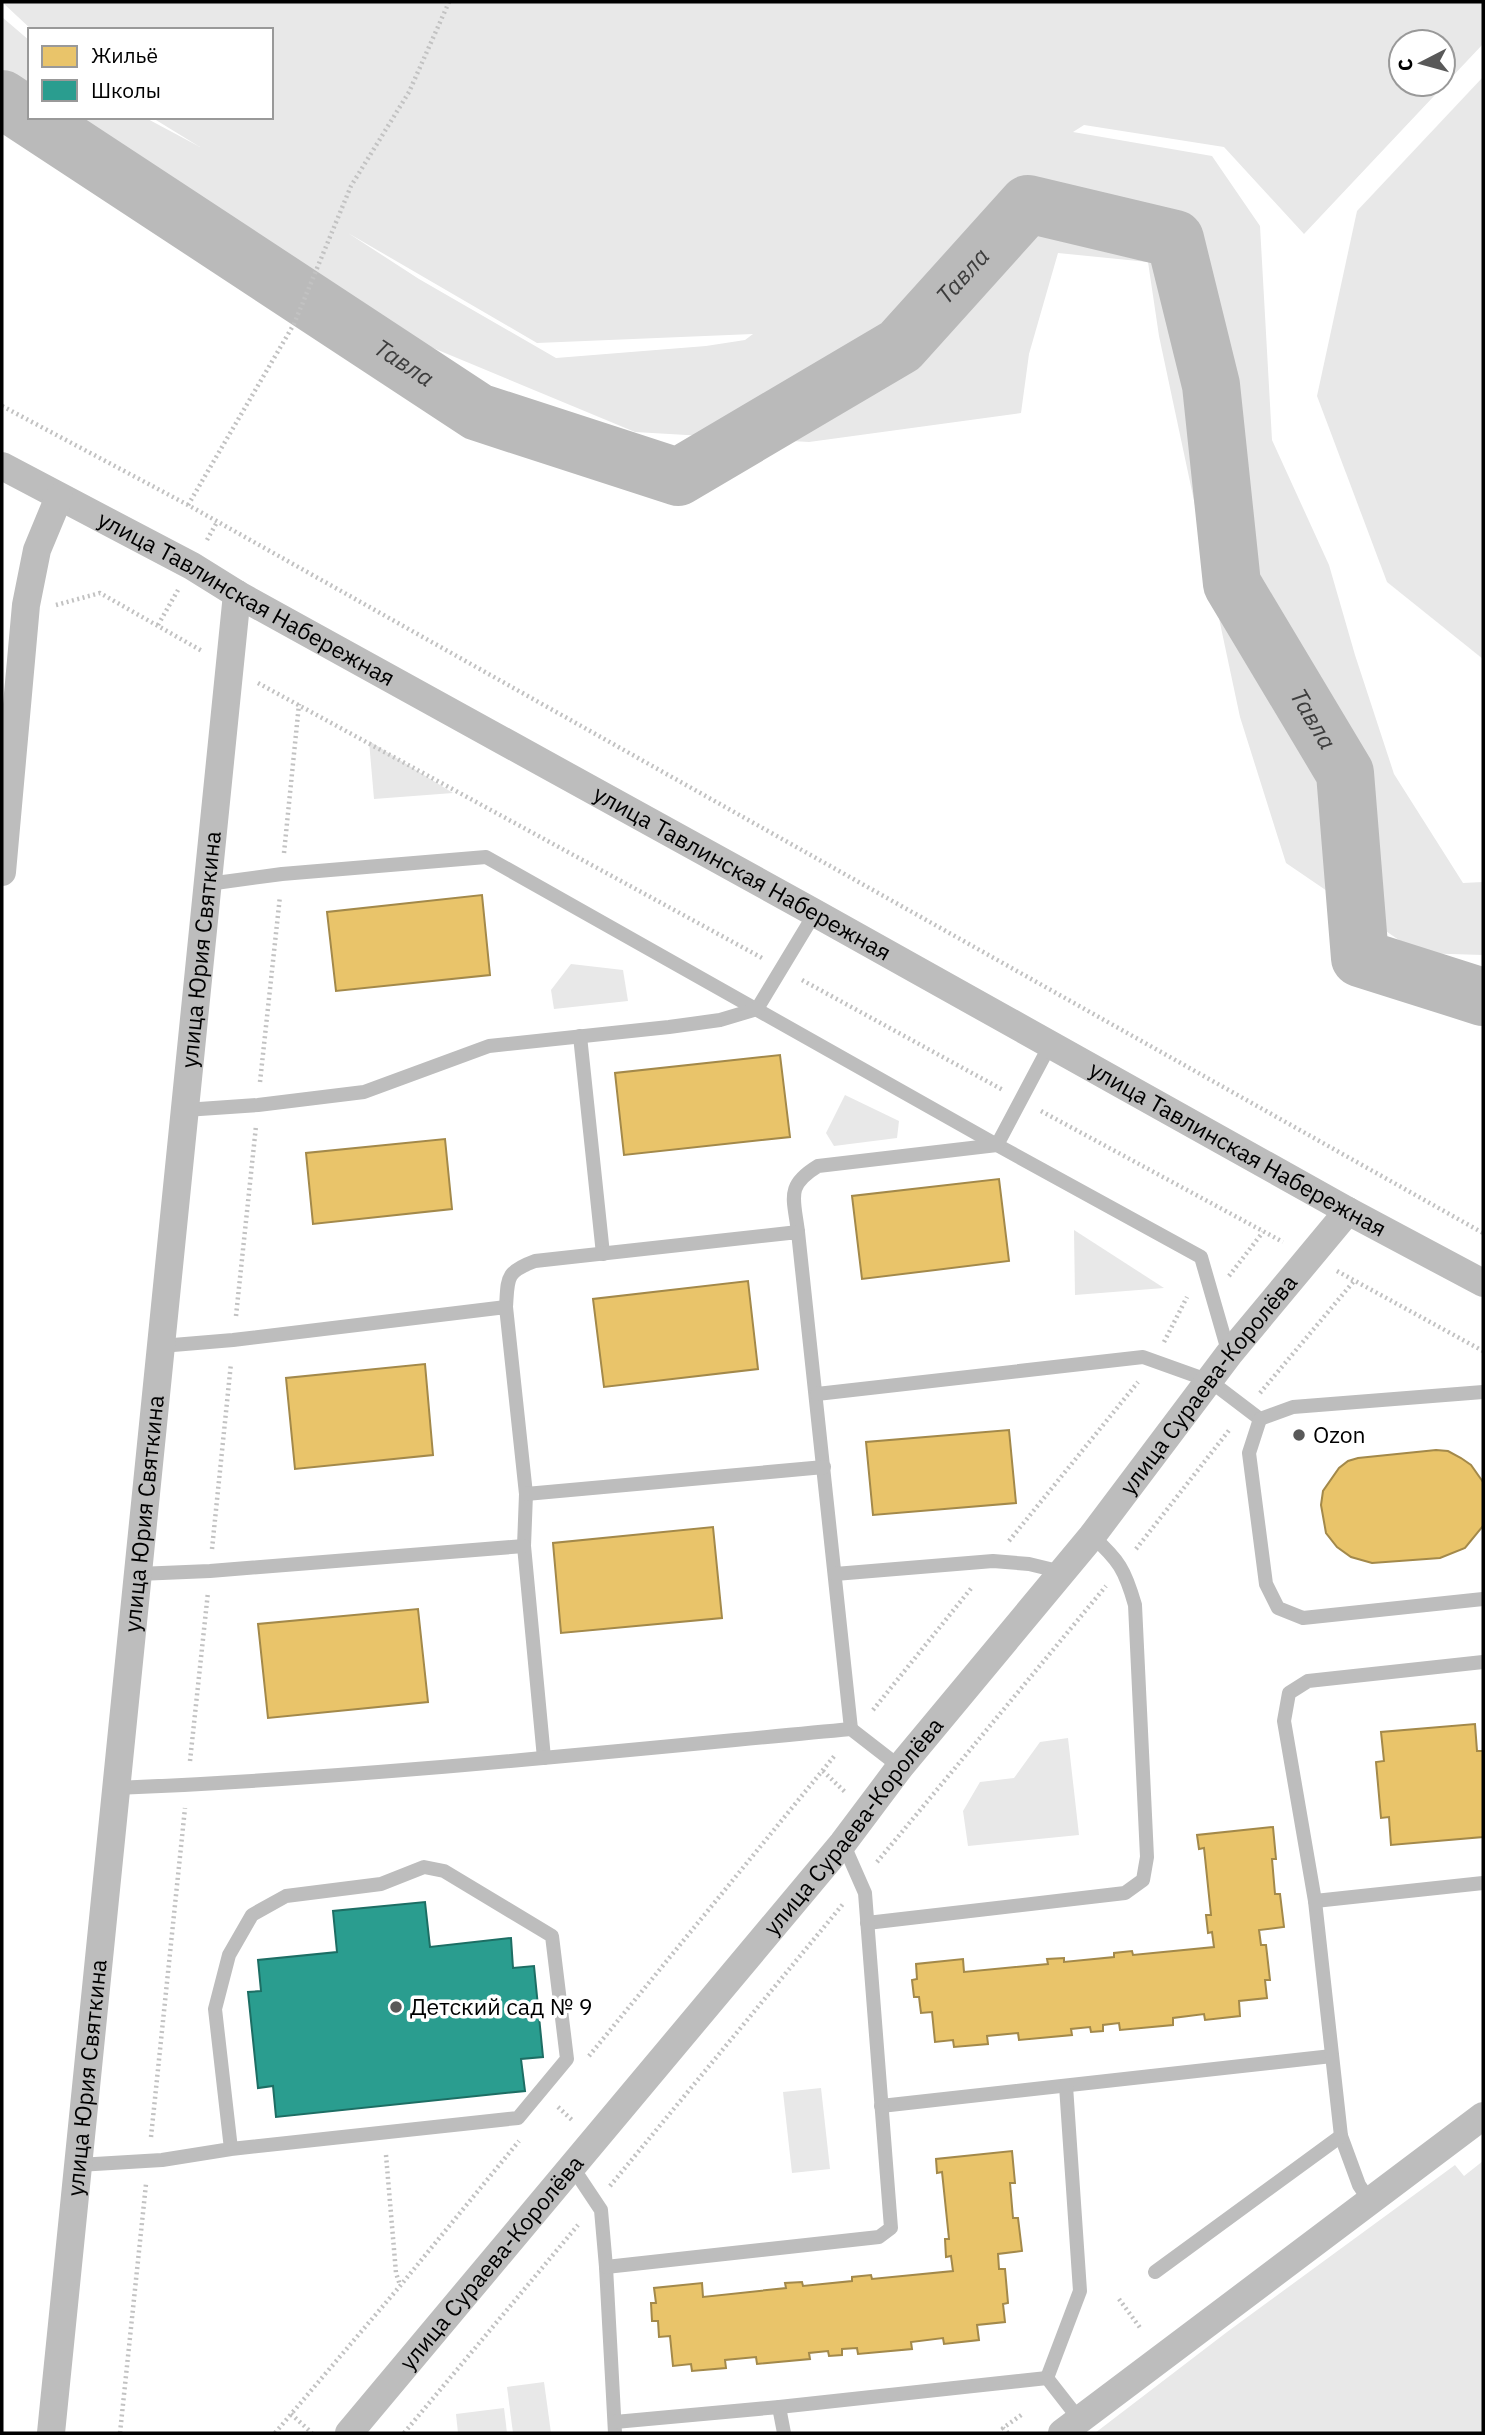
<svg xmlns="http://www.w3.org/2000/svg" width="1485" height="2435" font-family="'IBM Plex Sans',sans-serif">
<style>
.green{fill:#e8e8e8;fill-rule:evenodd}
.homes{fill:#e9c46a;stroke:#a3894a;stroke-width:2}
.schools{fill:#2a9d8f;stroke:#1d6e64;stroke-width:2}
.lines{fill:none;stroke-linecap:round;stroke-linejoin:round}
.river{stroke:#bababa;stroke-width:58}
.path{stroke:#c2c2c2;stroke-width:4.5;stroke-dasharray:2 3.5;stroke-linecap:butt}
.service{stroke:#bdbdbd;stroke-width:14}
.minor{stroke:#bdbdbd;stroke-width:28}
.poi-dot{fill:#595959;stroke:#fff;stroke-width:2.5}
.labels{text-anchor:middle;stroke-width:7;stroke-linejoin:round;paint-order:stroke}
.street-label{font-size:23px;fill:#000;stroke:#fff}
.poi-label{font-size:23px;fill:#000;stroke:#fff;text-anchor:start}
.water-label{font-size:24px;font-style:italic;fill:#3d3d3d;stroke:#fff}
</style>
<rect width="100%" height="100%" fill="#fff"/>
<g class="green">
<path d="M2,2H1483V44L1304,234L1224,147L1084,125L1073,132L1212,156L1260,226L1272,440L1329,565L1355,655L1394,774L1463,883L1483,882V955L1418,953L1286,863L1240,717L1159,336L1148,262L1058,253L1029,354L1021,413L809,442L635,432L421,343L88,187L2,120V17L30,41V117H144L200,147L151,117H271V30H32ZM1443,42V84H1401V42ZM348,233L537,343L753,334L745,340L706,346L556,358L419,279Z"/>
<path d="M1483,77V659L1387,582L1317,396L1357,211Z"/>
<path d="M369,741L453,793L374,799Z"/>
<path d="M571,964L623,970L628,1001L554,1009L551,990Z"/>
<path d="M845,1095L899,1121L897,1138L834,1146L826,1133Z"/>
<path d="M1074,1230L1164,1288L1075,1295Z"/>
<path d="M1068,1738L1079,1835L968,1846L963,1811L980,1782L1014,1778L1040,1742Z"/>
<path d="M821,2088L830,2169L792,2173L783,2092Z"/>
<path d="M1483,2161V2433H1095L1227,2332L1455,2165L1464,2176Z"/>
<path d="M544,2382L551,2433H513L507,2387Z"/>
<path d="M504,2408L507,2433H458L456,2414Z"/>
</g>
<g class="homes">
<path d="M482,895L490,975L336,991L327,912Z"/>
<path d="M780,1055L790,1137L624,1155L615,1073Z"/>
<path d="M445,1139L452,1209L313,1224L306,1153Z"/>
<path d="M999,1179L1009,1261L862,1279L852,1196Z"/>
<path d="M748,1281L758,1369L604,1387L593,1299Z"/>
<path d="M425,1364L433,1455L295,1469L286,1378Z"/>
<path d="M1009,1430L1016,1503L873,1515L866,1442Z"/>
<path d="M1436,1450L1448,1451L1461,1458L1471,1465L1483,1482V1526L1465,1548L1440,1558L1372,1563L1351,1557L1337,1547L1326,1533L1321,1505L1323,1491L1339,1468L1348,1461L1358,1458Z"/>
<path d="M713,1527L722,1618L561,1633L553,1543Z"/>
<path d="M418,1609L428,1702L268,1718L258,1624Z"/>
<path d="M1475,1724L1477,1751H1483V1837L1391,1845L1389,1817L1381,1818L1376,1762L1384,1761L1381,1732Z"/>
<path d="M1273,1827L1276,1859H1272L1275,1894H1280L1284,1927L1259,1930L1261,1945H1266L1270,1980H1265L1267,1998L1239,2001L1240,2016L1205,2020L1204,2014L1173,2018V2025L1120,2030L1119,2023L1103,2025V2031L1091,2032L1090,2027L1071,2029L1072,2035L1019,2040L1018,2033L987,2036L988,2044L954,2047L953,2040L935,2042L932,2012L921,2013L919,1997H914L912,1980L917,1979L916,1964L963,1959L964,1972L1048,1964L1047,1959L1064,1958V1962L1114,1957V1953L1132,1951L1133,1955L1214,1947L1212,1932L1208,1933L1206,1915H1211L1204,1848L1199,1849L1197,1835Z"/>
<path d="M1012,2151L1015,2183H1010L1013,2218H1018L1022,2251L998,2254L999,2269H1005L1008,2303L1003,2304L1005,2322L977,2325L979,2340L944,2344L943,2338L911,2342L912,2349L858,2354L857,2348L842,2349V2355L829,2356L828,2351L809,2353L810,2359L757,2364L756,2357L725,2360L726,2368L692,2371L691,2364L673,2366L670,2336L659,2337L658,2321H652L651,2303H656L654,2288L702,2283L703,2297L786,2288L785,2283L802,2282L803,2286L852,2281V2277L871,2275L872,2279L953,2271L951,2256L946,2257L945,2239H949L942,2172L937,2173L936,2159Z"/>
</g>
<path class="schools" d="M425,1902L430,1947L511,1938L513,1968L534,1966L543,2057L521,2059L525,2091L276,2117L273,2086L258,2088L248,1992L261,1991L258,1960L337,1952L333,1911Z"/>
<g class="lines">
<path class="river" id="s1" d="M2,99L478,412L678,477L900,346L1028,204L1175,239L1211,385L1232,584L1345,773L1360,958L1483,997"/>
<g class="path">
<path d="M2,406L188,505L1483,1233"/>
<path d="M188,505L294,324L351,186L409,92L449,2"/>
<path d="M207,540L217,522"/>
<path d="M56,605L100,593L202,651"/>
<path d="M158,625L178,590"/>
<path d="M258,683L764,959"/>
<path d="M284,853L299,704"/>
<path d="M802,980L1003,1090"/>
<path d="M260,1082L280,896"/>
<path d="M1041,1111L1283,1242"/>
<path d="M1337,1271L1483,1351"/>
<path d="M1229,1276L1263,1232"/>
<path d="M236,1316L256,1126"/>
<path d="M1164,1342L1187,1297"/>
<path d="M1260,1393L1354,1281"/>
<path d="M1009,1541L1138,1382"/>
<path d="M212,1549L231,1363"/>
<path d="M1136,1549L1230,1429"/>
<path d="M873,1710L973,1586"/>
<path d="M190,1761L208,1592"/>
<path d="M823,1771L845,1792"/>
<path d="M877,1862L1106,1586"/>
<path d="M589,2056L836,1754"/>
<path d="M558,2107L572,2120"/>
<path d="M151,2137L185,1808"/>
<path d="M386,2155L396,2273L400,2285"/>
<path d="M610,2186L843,1904"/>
<path d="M1119,2299L1141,2329"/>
<path d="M291,2414L312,2433"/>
<path d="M120,2433L146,2184"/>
<path d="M275,2433L400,2286L519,2141"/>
<path d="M404,2433L578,2225"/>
<path d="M1008,2433L1003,2428L1024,2413"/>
</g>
<g class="service">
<path d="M208,884L282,874L486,857L997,1145L1201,1257L1229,1354"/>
<path d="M580,1036L603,1254"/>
<path d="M185,1110L258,1105L364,1092L489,1046L669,1027L720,1020L757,1009L815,913"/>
<path d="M798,1232C794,1198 785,1186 818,1166L997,1145L1050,1045"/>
<path d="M506,1307C508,1278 505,1272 535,1261L798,1232L851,1729"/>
<path d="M161,1346L233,1340L506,1307L526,1494L524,1546L544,1758"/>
<path d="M817,1394L1143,1357L1210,1381L1260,1419"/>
<path d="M1260,1419L1249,1453L1266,1584L1278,1608L1303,1618L1483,1599"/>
<path d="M1260,1419L1293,1407L1483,1392"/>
<path d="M526,1494L824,1467"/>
<path d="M138,1574L210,1571L524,1546"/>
<path d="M835,1574L993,1561L1029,1564L1062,1572"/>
<path d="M116,1788C361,1778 606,1752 851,1729L900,1767"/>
<path d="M1315,1901L1483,1883"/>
<path d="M867,1923L1125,1893L1143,1880L1147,1857L1135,1605C1125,1570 1119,1560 1092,1536"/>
<path d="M881,2106L1332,2056"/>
<path d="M78,2165L162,2160L231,2149L518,2118L567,2059L552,1936L444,1871L424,1867L381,1884L286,1896L252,1915L229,1955L215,2009L231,2149"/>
<path d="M573,2168L601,2210L606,2267L615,2433"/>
<path d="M1369,2200L1359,2185L1341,2136L1315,1901L1284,1721L1289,1693L1308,1681L1483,1662"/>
<path d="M606,2267L879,2237L891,2228L865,1893L843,1843"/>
<path d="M1155,2272L1341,2136"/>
<path d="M1047,2378L1080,2291L1066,2086"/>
<path d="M779,2407L784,2433"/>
<path d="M615,2422L779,2407L1047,2378L1079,2419"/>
</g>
<g class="minor">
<path id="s2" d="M2,466L192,566L237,594L815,913L1348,1211L1483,1283"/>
<path d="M2,872L26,605L37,550L59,497"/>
<path id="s3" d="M51,2433L237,594"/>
<path id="s4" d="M349,2433L843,1843L900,1767L1092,1536L1229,1354L1348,1211"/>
<path d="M1062,2433L1483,2116"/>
</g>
</g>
<g class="poi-dot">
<circle cx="1299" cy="1435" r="7"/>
<circle cx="396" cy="2007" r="7"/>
</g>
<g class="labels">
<g class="street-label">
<text dy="8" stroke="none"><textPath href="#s2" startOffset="278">улица Тавлинская Набережная</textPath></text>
<text dy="8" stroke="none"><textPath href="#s2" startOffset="845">улица Тавлинская Набережная</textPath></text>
<text dy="8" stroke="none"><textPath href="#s3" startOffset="1491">улица Юрия Святкина</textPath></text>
<text dy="8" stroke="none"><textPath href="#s2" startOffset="1412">улица Тавлинская Набережная</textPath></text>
<text dy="8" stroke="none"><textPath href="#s4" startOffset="1356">улица Сураева-Королёва</textPath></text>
<text dy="8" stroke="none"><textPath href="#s3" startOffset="924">улица Юрия Святкина</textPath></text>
<text dy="8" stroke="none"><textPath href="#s4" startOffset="789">улица Сураева-Королёва</textPath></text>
<text dy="8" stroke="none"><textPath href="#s3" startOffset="357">улица Юрия Святкина</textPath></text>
<text dy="8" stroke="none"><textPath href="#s4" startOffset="222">улица Сураева-Королёва</textPath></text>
</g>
<g class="poi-label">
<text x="1313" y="1443">Ozon</text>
<text x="410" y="2015">Детский сад № 9</text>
</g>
<g class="water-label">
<text dy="8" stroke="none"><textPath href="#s1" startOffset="1132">Тавла</textPath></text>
<text dy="8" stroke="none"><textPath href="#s1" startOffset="481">Тавла</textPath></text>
<text dy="8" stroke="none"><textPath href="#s1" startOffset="1888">Тавла</textPath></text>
</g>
</g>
<rect width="1485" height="2435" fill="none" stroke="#000000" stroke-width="7"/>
<rect x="28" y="28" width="245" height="91" fill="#ffffff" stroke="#999999" stroke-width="2"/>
<rect x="42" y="46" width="35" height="21" fill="#e9c46a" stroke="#999999" stroke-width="2"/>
<text x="91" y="63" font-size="21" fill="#000000">Жильё</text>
<rect x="42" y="80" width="35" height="21" fill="#2a9d8f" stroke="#999999" stroke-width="2"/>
<text x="91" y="98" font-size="21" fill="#000000">Школы</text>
<g transform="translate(1422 63) rotate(264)"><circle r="33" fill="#ffffff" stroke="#999999" stroke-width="2"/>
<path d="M0-5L12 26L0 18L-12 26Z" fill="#595959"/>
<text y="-10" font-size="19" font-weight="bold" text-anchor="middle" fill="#000000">С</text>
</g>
</svg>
